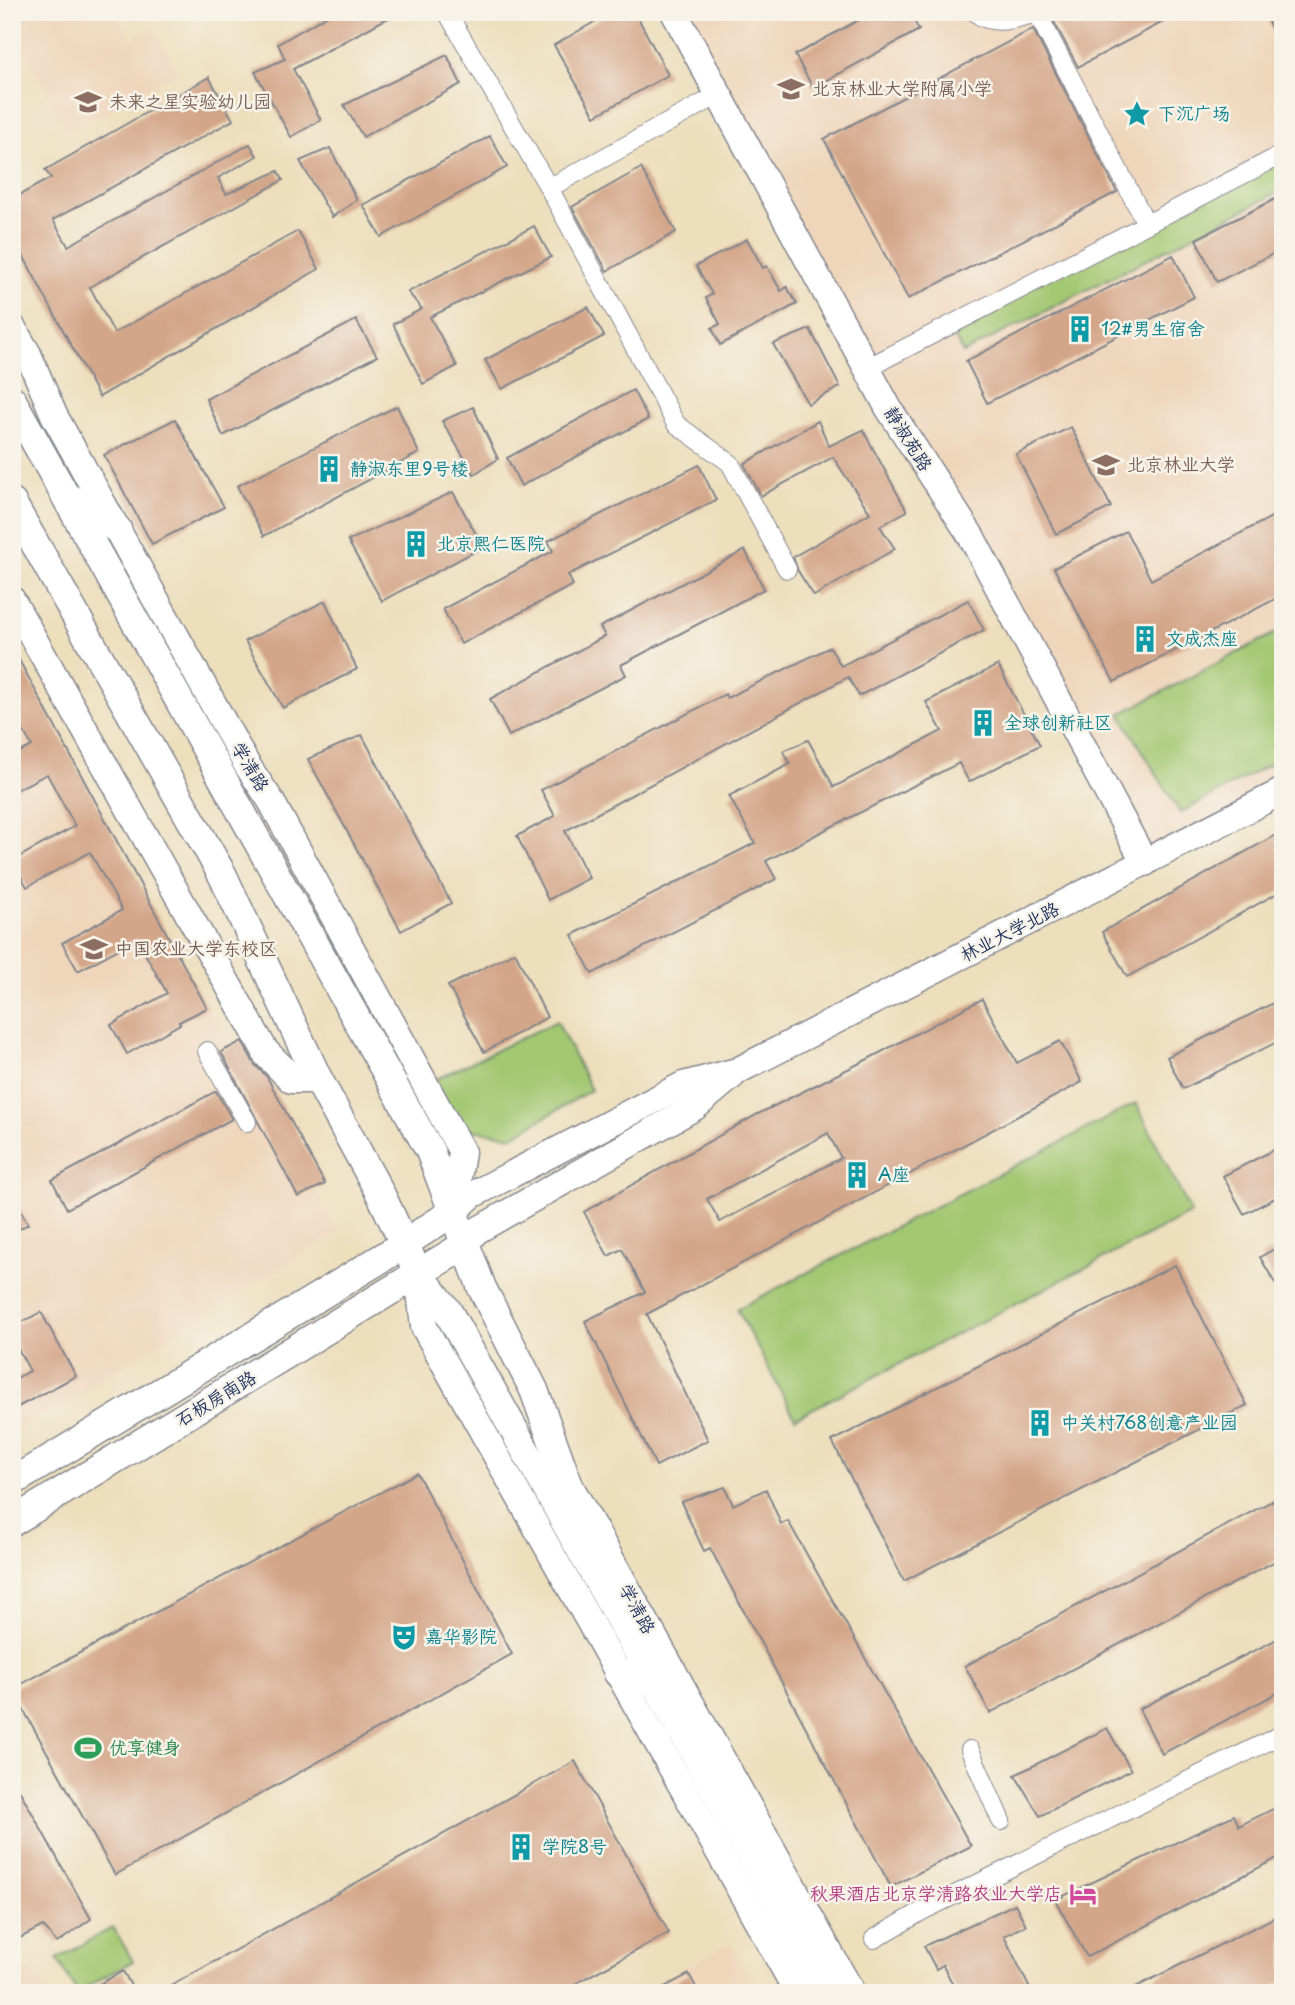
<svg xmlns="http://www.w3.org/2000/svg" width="1295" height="2005" font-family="'Playpen Sans','LXGW WenKai TC',sans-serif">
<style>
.built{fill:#efd6bb}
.green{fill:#a3c872;stroke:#5f7c68;stroke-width:2}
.building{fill:#d4a689;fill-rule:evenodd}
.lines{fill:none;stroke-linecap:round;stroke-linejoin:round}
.street-casing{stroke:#84868d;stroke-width:20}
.secondary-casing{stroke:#84868d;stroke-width:29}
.primary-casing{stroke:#84868d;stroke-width:31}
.street{stroke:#fff;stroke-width:18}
.secondary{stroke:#fff;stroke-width:26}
.primary{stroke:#fff;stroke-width:28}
.labels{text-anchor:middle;stroke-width:5;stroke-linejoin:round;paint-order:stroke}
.education-label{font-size:18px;fill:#785e54;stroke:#f7f3e8;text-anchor:start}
.culture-label{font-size:18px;fill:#0d838f;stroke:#f7f3e8;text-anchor:start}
.street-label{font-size:18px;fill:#1b2f5e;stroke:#f7f3e8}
.leisure-label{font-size:18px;fill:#27864d;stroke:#f7f3e8;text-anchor:start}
.hotel-label{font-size:18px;fill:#b23c85;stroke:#f7f3e8;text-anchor:end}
</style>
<rect width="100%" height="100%" fill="#f7f3e8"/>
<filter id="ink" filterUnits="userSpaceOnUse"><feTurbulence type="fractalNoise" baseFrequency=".0143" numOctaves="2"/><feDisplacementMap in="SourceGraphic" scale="14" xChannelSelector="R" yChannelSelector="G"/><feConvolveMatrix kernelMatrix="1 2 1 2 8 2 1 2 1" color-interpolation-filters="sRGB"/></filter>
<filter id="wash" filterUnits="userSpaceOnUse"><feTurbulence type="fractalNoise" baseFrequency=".00686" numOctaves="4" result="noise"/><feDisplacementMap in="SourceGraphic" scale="28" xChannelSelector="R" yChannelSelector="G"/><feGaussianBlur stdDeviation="1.57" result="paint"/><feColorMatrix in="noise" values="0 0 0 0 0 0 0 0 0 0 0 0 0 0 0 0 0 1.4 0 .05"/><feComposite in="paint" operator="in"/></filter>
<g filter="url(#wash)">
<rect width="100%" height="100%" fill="#eddebc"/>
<g class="built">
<path d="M12,12H116L131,39L153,27L178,72L69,133L12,30Z"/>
<path d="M682,12H1283V786L1145,863Z"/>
<path d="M12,666L339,1232L12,1434Z"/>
<path d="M731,1943L760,1993H640Z"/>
<path d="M12,1957L51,1993H12Z"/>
</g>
<g class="green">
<path d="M1283,160V190L963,353L949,328Z"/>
<path d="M1283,629V757L1180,813L1120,714Z"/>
<path d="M557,1021L591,1090L513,1136L458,1128L430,1082Z"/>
<path d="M1136,1103L1191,1213L795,1418L737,1309Z"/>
<path d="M113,1927L133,1961L77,1992L57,1959Z"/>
</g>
<g id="blocks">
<g class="building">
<path d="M333,12H399L293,69L321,120L291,137L255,72L285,59L278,44Z"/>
<path d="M612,12H635L668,75L595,116L554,45Z"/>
<path d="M873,12H909L919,30L813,88L795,55Z"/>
<path d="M1073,12H1182L1078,67L1054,22Z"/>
<path d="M1263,12H1283V51Z"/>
<path d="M1033,29L1117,192L908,299L824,139Z"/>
<path d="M447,55L461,84L363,137L344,105Z"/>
<path d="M209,77L233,120L53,220L68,246L250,144L257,156L218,178L226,194L278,171L283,180L90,287L114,333L298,231L319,269L99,397L12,235V199L51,178L45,170Z"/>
<path d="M490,136L507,167L381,237L363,205Z"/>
<path d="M330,148L357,200L332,217L300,161Z"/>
<path d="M641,168L676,232L607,271L572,207Z"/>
<path d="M1283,195V249L1217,282L1196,239Z"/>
<path d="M534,226L551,257L430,317L457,366L423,384L393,324L422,309L408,292Z"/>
<path d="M747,239L763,268L767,266L781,291L787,287L797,304L720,345L712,328L720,324L706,298L712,294L696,266Z"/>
<path d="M1173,255L1194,297L987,403L966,361Z"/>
<path d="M588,307L604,336L502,389L485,360Z"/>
<path d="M356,320L377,356L223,436L206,399Z"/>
<path d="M810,329L840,387L808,404L773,344Z"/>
<path d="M633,390L648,419L521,486L507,458Z"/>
<path d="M397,406L419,453L264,536L237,486Z"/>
<path d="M473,407L498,459L474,474L442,421Z"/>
<path d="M175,419L224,507L152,544L104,455Z"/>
<path d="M818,421L829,446L863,430L907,511L880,526L895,549L814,596L798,571L793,557L870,513L833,457L761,496L744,464Z"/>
<path d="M1071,427L1111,507L1056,534L1016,454Z"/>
<path d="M699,465L716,500L568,575L573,585L461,644L443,609L553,551L548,541Z"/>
<path d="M453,492L483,547L382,601L348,541Z"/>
<path d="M1283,511V595L1114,682L1054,568L1126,531L1151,580Z"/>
<path d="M745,550L764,589L621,665L626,675L509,736L490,699L605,636L600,627Z"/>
<path d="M968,600L984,630L859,696L848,677L565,831L589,878L548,900L517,836L555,816L541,790L725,694L727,698L830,647L841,666Z"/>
<path d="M325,601L357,669L283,708L245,641Z"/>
<path d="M12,647L207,1008L179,1022L180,1024L127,1054L111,1025L167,993L137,939L78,971L62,943L122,910L90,852L27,887L12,861L75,826L47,774L12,792V756L32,746L12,711Z"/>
<path d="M998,665L1040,745L969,782L959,763L823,831L766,861L776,879L592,974L572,935L755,843L729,796L790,764L783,751L808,740L834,787L942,731L926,702Z"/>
<path d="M362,735L451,903L401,931L308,759Z"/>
<path d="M1283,831V890L1127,977L1102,932Z"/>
<path d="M515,952L547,1017L484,1052L448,986Z"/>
<path d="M1283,998V1039L1183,1089L1167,1057Z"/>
<path d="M982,999L1017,1063L1060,1041L1082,1082L647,1314L708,1440L656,1466L585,1321L645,1292L622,1249L608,1256L584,1212L758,1114L868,1059ZM828,1133L841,1158L720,1222L707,1199Z"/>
<path d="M242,1041L255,1065L267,1077L325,1184L298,1197L221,1052Z"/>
<path d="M216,1091L232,1119L67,1209L52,1180Z"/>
<path d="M1283,1145V1194L1244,1214L1223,1176Z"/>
<path d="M12,1194L28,1224L12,1233Z"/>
<path d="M1283,1244V1297L1260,1257Z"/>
<path d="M1175,1265L1247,1405L904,1581L832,1441Z"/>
<path d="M41,1312L76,1376L12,1410V1380L30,1371L12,1338V1327Z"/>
<path d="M417,1473L512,1654L115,1875L12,1689Z"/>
<path d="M725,1487L733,1505L766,1489L781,1524L788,1521L971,1846L891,1887L710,1548L704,1551L681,1502Z"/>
<path d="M1283,1495V1557L990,1713L965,1666Z"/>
<path d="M1283,1636V1690L1162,1754L1139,1709Z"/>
<path d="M1107,1728L1131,1770L1040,1816L1015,1775Z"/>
<path d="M575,1761L669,1933L558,1993H158Z"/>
<path d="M12,1777L91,1919L57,1943L43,1926L12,1942Z"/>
<path d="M1283,1804V1855L1087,1957L1055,1900L1234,1815L1239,1826Z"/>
<path d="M1015,1904L1026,1925L1004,1936L1032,1993H957L943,1965L936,1969L924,1946Z"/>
<path d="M1283,1913V1982L1261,1993H1124Z"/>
<path d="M123,1971L135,1993H83Z"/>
<path d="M689,1974L699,1993H653Z"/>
</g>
</g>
</g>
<g filter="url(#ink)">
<use href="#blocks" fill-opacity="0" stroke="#84868d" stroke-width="2"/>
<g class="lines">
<defs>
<g id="street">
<path d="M447,12L549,188L676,424L730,463L787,569"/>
<path d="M975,12C993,28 1016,18 1037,13L1146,223"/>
<path d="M549,188L718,95"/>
<path d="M867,368L1283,154"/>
<path d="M207,1051L247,1122"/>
<path d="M970,1750L1001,1821"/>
<path d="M874,1939L922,1911L1283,1734"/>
</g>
<g id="secondary">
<path d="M674,12L889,409L971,536L1145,863"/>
<path d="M12,327L28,354L54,415L247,765L271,801L462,1152L453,1212"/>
<path d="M12,600L267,1054"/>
<path d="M453,1212L472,1195L683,1085L737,1071L1283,791"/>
<path d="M465,1245L476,1231L695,1107L733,1075"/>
<path d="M418,1273L424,1327L798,1993"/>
</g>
<g id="primary">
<path d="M12,400L430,1151L482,1288L534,1390L569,1486L851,1993"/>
<path d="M71,499L117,529"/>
<path d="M12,503L223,876L318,1079L381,1195L418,1273L447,1310L828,1993"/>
<path d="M267,1054L292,1079H318"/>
<path d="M12,1482L382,1258L453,1212"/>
<path d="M12,1522L465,1245"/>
<path d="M618,1673L653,1682"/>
</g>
</defs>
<use href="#street" class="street-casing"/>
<use href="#secondary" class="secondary-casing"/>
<use href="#primary" class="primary-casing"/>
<use href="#street" class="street"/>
<use href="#secondary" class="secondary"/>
<use href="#primary" class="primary"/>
</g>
</g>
<defs>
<symbol id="school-bare" viewBox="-9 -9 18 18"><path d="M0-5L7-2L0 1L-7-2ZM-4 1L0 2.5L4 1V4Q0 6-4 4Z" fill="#8d6e63" stroke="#f7f3e8" stroke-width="2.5" paint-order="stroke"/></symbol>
<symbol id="sight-bare" viewBox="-9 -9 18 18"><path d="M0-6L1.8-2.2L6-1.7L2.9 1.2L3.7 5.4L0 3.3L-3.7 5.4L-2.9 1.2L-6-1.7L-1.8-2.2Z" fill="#0f9aa8" stroke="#f7f3e8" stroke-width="2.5" paint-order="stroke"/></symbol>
<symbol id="building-bare" viewBox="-9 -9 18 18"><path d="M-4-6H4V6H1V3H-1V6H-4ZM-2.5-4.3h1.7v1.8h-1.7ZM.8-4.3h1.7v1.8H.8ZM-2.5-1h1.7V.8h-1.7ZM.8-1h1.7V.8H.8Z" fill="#0f9aa8" stroke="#f7f3e8" stroke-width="2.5" paint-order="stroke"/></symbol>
<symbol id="university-bare" viewBox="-9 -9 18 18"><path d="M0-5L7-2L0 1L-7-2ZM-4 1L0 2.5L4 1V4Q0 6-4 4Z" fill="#8d6e63" stroke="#f7f3e8" stroke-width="2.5" paint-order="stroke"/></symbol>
<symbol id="theatre-bare" viewBox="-9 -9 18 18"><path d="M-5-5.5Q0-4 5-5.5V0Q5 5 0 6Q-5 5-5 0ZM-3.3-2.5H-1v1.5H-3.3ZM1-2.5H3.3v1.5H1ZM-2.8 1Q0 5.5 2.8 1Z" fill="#0f9aa8" stroke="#f7f3e8" stroke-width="2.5" paint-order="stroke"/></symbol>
<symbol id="stadium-bare" viewBox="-9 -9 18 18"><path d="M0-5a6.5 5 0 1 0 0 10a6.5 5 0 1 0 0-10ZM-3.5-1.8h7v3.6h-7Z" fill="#2e9e5b" stroke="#f7f3e8" stroke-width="2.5" paint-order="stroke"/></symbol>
<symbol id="hotel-bare" viewBox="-9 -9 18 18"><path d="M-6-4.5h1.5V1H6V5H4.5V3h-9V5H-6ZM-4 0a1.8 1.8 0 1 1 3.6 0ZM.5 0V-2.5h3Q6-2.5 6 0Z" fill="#d1479c" stroke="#f7f3e8" stroke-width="2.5" paint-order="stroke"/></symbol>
</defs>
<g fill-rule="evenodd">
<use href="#school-bare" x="772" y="70" width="38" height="38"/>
<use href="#school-bare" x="69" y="83" width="38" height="38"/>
<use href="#sight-bare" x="1118" y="95" width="38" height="38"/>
<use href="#building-bare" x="1061" y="310" width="38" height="38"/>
<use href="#university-bare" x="1087" y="446" width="38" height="38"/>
<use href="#building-bare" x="310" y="450" width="38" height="38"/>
<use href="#building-bare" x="397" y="525" width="38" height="38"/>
<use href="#building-bare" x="1126" y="620" width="38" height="38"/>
<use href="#building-bare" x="964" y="704" width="38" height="38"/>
<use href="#university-bare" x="75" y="930" width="38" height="38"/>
<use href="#building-bare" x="838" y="1156" width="38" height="38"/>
<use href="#building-bare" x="1021" y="1404" width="38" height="38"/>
<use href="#theatre-bare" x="385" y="1618" width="38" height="38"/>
<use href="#stadium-bare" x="69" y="1729" width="38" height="38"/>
<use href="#building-bare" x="502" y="1828" width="38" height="38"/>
<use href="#hotel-bare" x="1064" y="1875" width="38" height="38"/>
</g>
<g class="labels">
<g class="education-label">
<text x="812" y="95">北京林业大学附属小学</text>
<text x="109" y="108">未来之星实验幼儿园</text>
<text x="1127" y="471">北京林业大学</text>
<text x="115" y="955">中国农业大学东校区</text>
</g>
<g class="culture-label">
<text x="1158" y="120">下沉广场</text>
<text x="1101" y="335">12#男生宿舍</text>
<text x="350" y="475">静淑东里9号楼</text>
<text x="437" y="550">北京熙仁医院</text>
<text x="1166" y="645">文成杰座</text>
<text x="1004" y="729">全球创新社区</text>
<text x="878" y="1181">A座</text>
<text x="1061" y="1429">中关村768创意产业园</text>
<text x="425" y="1643">嘉华影院</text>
<text x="542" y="1853">学院8号</text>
</g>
<g class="street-label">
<text transform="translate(908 439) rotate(58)" y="6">静淑苑路</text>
<text transform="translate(250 767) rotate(59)" y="6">学清路</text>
<text transform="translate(1010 932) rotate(-27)" y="6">林业大学北路</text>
<text transform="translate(216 1399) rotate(-31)" y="6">石板房南路</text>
<text transform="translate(637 1609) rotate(61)" y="6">学清路</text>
</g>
<g class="leisure-label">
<text x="109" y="1754">优享健身</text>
</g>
<g class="hotel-label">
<text x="1062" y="1900">秋果酒店北京学清路农业大学店</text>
</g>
</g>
<rect width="1295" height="2005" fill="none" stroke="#f7f3e8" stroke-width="42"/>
</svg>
